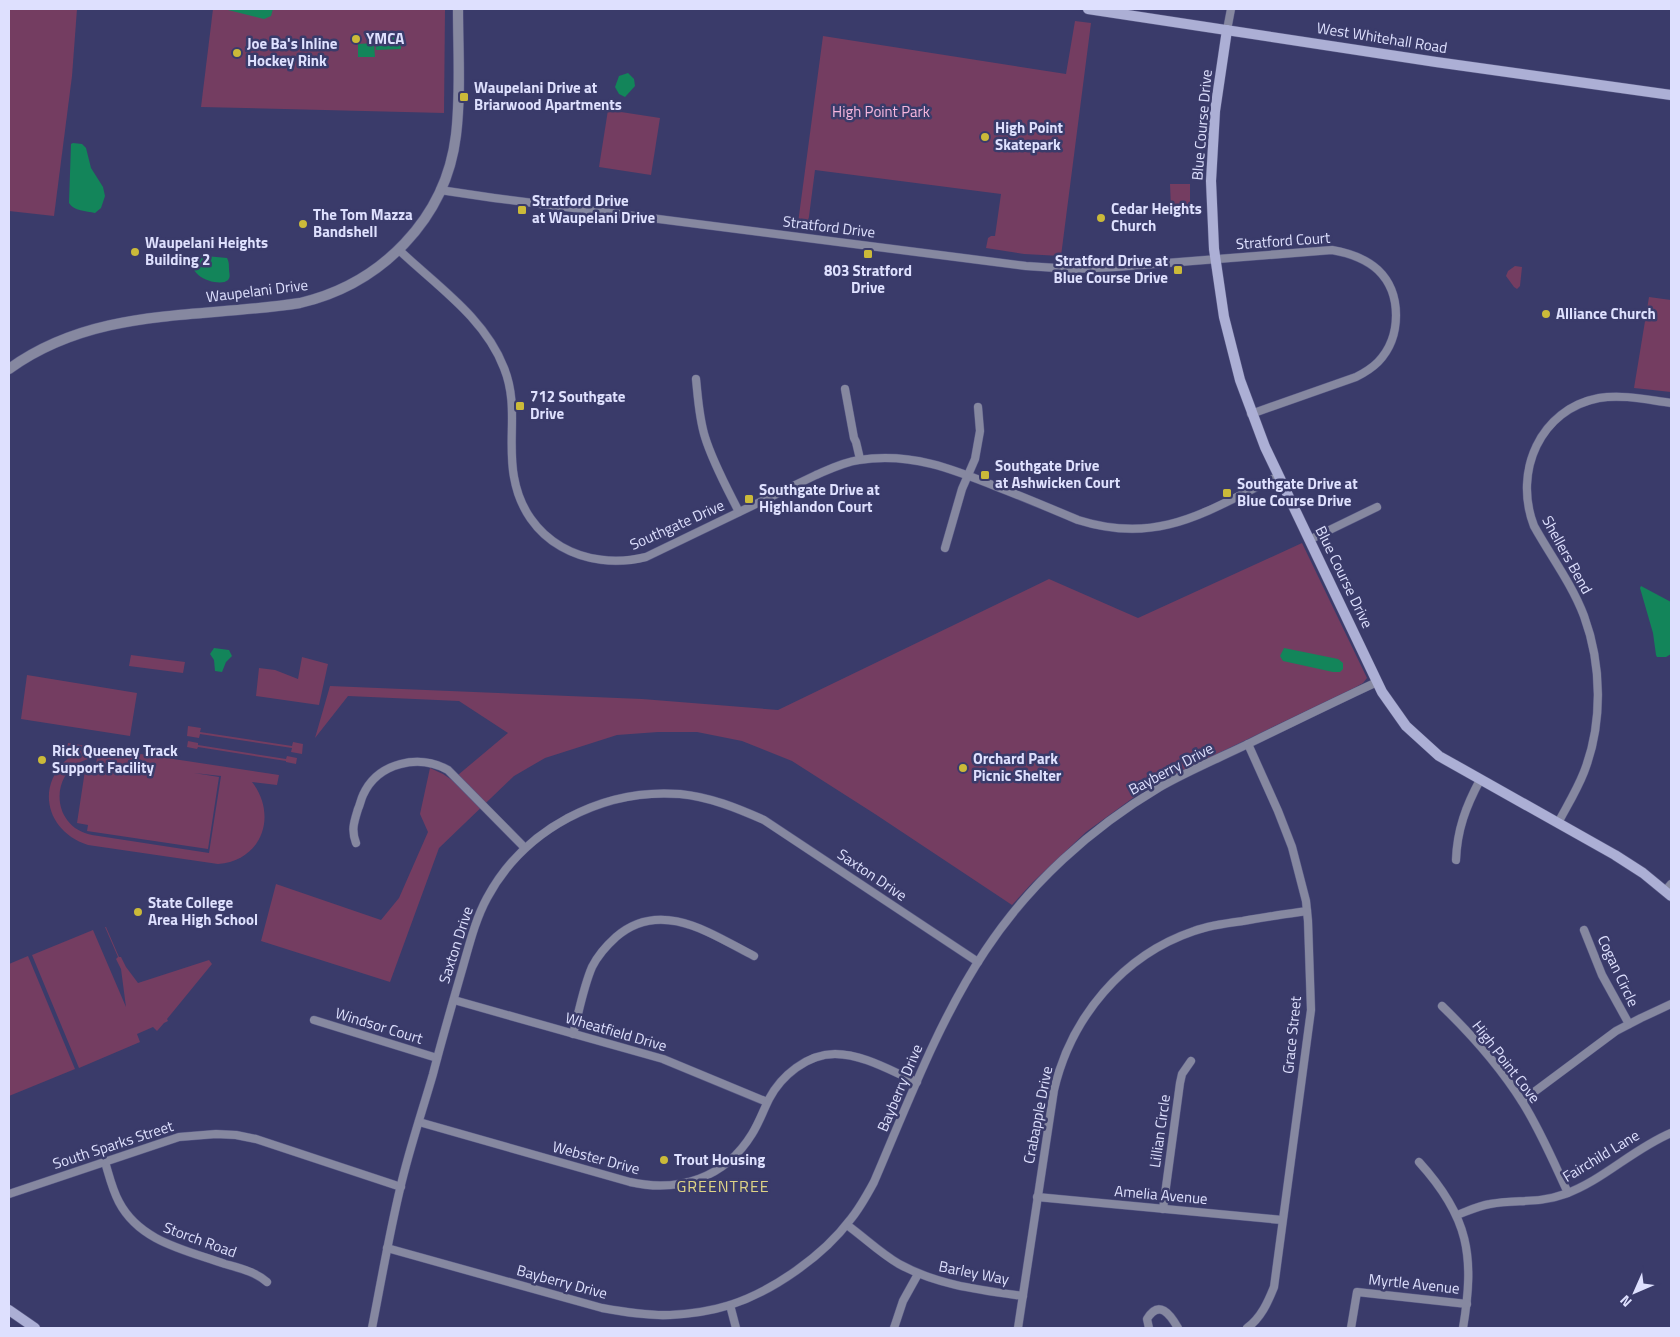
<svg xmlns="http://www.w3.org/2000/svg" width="1680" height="1337" font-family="'Titillium Web',sans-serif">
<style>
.green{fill:#743d61;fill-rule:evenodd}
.water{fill:#13855a}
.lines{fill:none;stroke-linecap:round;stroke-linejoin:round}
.minor-casing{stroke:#585985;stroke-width:9}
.tertiary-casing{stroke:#585985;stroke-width:11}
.secondary-casing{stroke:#585985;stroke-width:11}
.minor{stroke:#8688a0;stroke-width:8}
.tertiary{stroke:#8688a0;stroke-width:10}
.secondary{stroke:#acafd5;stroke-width:10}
.poi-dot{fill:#cbba39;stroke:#3a3b6a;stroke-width:2}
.labels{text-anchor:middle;stroke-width:5;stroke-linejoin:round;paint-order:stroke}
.street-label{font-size:15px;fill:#dee0fe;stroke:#3a3b6a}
.poi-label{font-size:15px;font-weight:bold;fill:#dee0fe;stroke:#3a3b6a;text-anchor:start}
.park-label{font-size:15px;fill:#f6b7de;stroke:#3a3b6a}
.neighbourhood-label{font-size:16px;letter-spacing:1px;fill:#dfd486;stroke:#3a3b6a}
</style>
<rect width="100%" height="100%" fill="#3a3b6a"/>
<g class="green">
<path d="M9,9H77L72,76L54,216L9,211Z"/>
<path d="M213,9H445L444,113L201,107Z"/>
<path d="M1075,21L1091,23L1061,256L1024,254L986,248L988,238L991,236H995L1001,194L815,170L808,224L798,223L823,36L1066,74Z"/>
<path d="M608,110L660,118L651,175L599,167Z"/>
<path d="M1170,184H1190V207L1171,208Z"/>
<path d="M1515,266L1522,267L1520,286L1517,289L1514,287L1506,276L1508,271Z"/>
<path d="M1649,297L1671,300V392L1634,388Z"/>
<path d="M1302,543L1367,678L1363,683L1354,688L1148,787L1086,832L1033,882L1012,905L875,814L792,761L742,741L697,732H658L617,735L545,758L514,776L439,848L390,982L261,941L276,884L381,920L399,898L428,832L420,814L430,768L443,774L452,780L508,733L459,701L348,696L315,738L330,686L642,699L778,710L1049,579L1138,618Z"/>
<path d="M131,655L185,662L183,673L129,666Z"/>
<path d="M302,657L328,664L319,705L256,696L259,668L275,670L298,679Z"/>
<path d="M27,675L137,693L130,736L21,719Z"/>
<path d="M188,726L201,728L200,732L292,746L293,742L303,744L302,754L291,752L292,748L200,734L199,738L187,736Z"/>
<path d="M188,741L198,743V745L286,759L287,756L297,758L296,764L286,762V761L198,747L197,749L187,747Z"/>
<path d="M68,743L279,775L277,785L252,782C278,815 262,861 218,864L88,845C44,831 34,781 74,754L66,753ZM97,758L96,765L86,764L77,823L88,825L87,831L208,849L219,777L194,773L221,776L209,853L92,835C46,826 50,760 97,758Z"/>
<path d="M105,927H106L119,957H121L126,967L138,983L209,960L212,964L167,1019L168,1021L164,1023L157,1031L153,1027L137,1034L140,1042L79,1068L32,955L93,930L126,1007L121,969L116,959L118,957Z"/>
<path d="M28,956L75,1069L9,1096V964Z"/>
</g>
<g class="water">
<path d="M224,9H273L271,16L264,19Z"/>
<path d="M400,31L401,49L376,50L375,32Z"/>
<path d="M374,43L375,57H358V44Z"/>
<path d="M628,73L634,79L635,86L625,97L619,94L615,87L619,76Z"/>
<path d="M73,143L82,144L86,148L91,168L103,187L105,196L101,208L95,213C86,211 74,211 69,203L71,144Z"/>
<path d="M195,255L227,258C229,262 229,264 229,269C229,273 231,277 228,280C220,288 182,276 195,255Z"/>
<path d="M1641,586L1671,602V654L1666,657H1657L1656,655L1653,633L1640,588Z"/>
<path d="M214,648L229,650L232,656L226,662L222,672L215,671L214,660L210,654Z"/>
<path d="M1284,648L1338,659L1343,663V669L1340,672H1333L1283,661L1280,656Z"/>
</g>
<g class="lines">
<defs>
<g id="minor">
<path d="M1227,30L1231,9"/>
<path d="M440,190L494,198L1026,266L1072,269L1116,267L1332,250C1349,253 1365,258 1378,270C1402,293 1402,337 1378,362C1372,368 1364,373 1356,377L1251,414"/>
<path d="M399,250C437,286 485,318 504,368C519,405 507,440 514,477C525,541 585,572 646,557L816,475C830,469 844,462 859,460C911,452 953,469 1000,488C1026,498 1052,509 1078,520C1160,546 1208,510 1279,476"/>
<path d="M696,379C698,398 699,418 705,437C713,463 727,488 739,512"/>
<path d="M845,389L854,438L856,442L860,459"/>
<path d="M1309,540L1377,507"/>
<path d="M945,548L962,489L975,459L980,431L978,407"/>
<path d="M1558,823C1567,806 1577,790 1584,772C1603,723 1602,665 1584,616C1572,584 1550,555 1534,526C1513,472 1540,409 1599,398C1623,394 1648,400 1671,403"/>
<path d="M356,843C351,830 354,822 358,809C360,805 361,799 363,795C378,762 419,754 448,770L525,848"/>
<path d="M1456,860C1457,830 1466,806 1480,780"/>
<path d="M1665,891L1671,884"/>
<path d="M1584,930L1602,975L1629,1024"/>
<path d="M454,1000L663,1059L767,1102"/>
<path d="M1442,1006C1472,1035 1501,1068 1523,1103C1541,1132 1554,1163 1568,1193"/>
<path d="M314,1020L437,1058"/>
<path d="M573,1034C579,1012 583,988 592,967C598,955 606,946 616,937C661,898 711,934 754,956"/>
<path d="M1522,1101L1616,1031L1641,1018L1671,1004"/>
<path d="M419,1122L630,1182C679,1193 725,1178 752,1134C759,1123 763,1111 769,1099C781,1076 807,1054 835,1054C863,1054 891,1071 917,1082"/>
<path d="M105,1162C109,1175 112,1189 119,1202C140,1242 186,1250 225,1264C239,1268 256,1272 267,1282"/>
<path d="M1419,1162C1469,1217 1475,1256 1463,1328"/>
<path d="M9,1194L179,1137L216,1134L236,1135L256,1139L401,1187"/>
<path d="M1037,1197L1282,1220"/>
<path d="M1163,1209L1180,1083L1182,1074L1191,1061"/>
<path d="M1457,1215C1468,1211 1478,1206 1490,1204C1516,1199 1538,1204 1565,1194C1602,1181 1633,1149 1671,1133"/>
<path d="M847,1225C865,1238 880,1253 899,1264C937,1285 980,1290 1023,1296"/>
<path d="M387,1248L602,1308C624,1312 647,1316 670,1315C690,1314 711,1311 730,1305C773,1291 823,1256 850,1220C860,1208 867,1195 874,1182C908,1103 938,1022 985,951C1029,884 1091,828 1160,787C1188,771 1219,758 1248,744C1291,723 1334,702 1377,682"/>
<path d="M730,1305L736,1328"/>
<path d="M372,1328C381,1282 389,1235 400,1189C409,1150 422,1112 433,1074C442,1039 452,1005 462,970C469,946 475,920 487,898C524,829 602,788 680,794C710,797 737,808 764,820L978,962"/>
<path d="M894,1328L903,1301L918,1274"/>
<path d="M1018,1328L1054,1090C1071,1017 1123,955 1194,931C1210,925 1227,923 1243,921C1264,917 1286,914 1307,911"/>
<path d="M1149,1328L1147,1319C1159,1299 1170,1314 1178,1328"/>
<path d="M1247,1328C1261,1318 1268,1302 1274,1287L1311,1010L1308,921L1306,901L1292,847L1278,811L1248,744"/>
<path d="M1351,1328L1357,1292L1467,1304"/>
</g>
<path id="tertiary" d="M9,369C96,306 199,319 300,303C381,284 446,219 456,135C461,93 458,50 458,9"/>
<g id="secondary">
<path d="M1088,9L1436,62L1671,95"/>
<path d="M1227,30L1215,111L1211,181L1214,249L1224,317L1240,380L1265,447L1382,692L1406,726L1439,756L1615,855L1643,873L1671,896"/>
<path d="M9,1310L35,1328"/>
</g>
</defs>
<use href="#minor" class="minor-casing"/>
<use href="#tertiary" class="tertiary-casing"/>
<use href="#secondary" class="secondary-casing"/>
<use href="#minor" class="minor"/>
<use href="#tertiary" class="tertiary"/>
<use href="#secondary" class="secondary"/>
</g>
<g class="poi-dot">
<circle cx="356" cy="39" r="5"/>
<circle cx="237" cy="53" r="5"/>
<rect x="459" y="92" width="10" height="10" rx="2.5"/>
<circle cx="985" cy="137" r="5"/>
<rect x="517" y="205" width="10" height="10" rx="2.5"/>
<circle cx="1101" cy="218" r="5"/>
<circle cx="303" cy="224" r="5"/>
<circle cx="135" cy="252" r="5"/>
<rect x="863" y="249" width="10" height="10" rx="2.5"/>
<rect x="1173" y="265" width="10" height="10" rx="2.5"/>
<circle cx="1546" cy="314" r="5"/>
<rect x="515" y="401" width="10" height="10" rx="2.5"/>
<rect x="980" y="470" width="10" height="10" rx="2.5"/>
<rect x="1222" y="488" width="10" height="10" rx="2.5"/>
<rect x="744" y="494" width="10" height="10" rx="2.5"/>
<circle cx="42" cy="760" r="5"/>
<circle cx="963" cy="768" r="5"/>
<circle cx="138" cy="912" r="5"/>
<circle cx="664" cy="1160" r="5"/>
</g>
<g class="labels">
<g class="street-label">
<text transform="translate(1382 38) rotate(9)" y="5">West Whitehall Road</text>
<text transform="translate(1202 125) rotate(-85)" y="5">Blue Course Drive</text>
<text transform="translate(829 227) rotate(7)" y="5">Stratford Drive</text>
<text transform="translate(1283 241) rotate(-4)" y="5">Stratford Court</text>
<text transform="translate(257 291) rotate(-7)" y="5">Waupelani Drive</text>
<text transform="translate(677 525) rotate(-24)" y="5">Southgate Drive</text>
<text transform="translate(1567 555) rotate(61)" y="5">Shellers Bend</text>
<text transform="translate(1344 577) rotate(64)" y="5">Blue Course Drive</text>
<text transform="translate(1171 769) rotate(-28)" y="5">Bayberry Drive</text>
<text transform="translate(872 875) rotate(34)" y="5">Saxton Drive</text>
<text transform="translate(456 945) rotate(-72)" y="5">Saxton Drive</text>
<text transform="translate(1618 971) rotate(65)" y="5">Cogan Circle</text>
<text transform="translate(379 1026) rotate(17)" y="5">Windsor Court</text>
<text transform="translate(616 1032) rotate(16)" y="5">Wheatfield Drive</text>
<text transform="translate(1292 1035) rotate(-84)" y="5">Grace Street</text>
<text transform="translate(1506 1062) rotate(52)" y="5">High Point Cove</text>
<text transform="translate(900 1088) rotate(-67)" y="5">Bayberry Drive</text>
<text transform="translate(1038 1115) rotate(-79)" y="5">Crabapple Drive</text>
<text transform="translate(1160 1131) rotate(-82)" y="5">Lillian Circle</text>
<text transform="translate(113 1145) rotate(-18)" y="5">South Sparks Street</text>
<text transform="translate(1601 1156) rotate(-31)" y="5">Fairchild Lane</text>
<text transform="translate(596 1158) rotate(15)" y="5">Webster Drive</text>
<text transform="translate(1161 1195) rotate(5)" y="5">Amelia Avenue</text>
<text transform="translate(200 1240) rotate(20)" y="5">Storch Road</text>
<text transform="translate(974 1273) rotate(11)" y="5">Barley Way</text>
<text transform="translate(562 1282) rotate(15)" y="5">Bayberry Drive</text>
<text transform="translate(1414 1284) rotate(6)" y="5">Myrtle Avenue</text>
</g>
<g class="poi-label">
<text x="366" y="44">YMCA</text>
<text x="247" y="49">Joe Ba's Inline<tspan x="247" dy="17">Hockey Rink</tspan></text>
<text x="474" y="93">Waupelani Drive at<tspan x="474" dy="17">Briarwood Apartments</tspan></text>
<text x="995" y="133">High Point<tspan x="995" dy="17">Skatepark</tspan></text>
<text x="532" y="206">Stratford Drive<tspan x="532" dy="17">at Waupelani Drive</tspan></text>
<text x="1111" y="214">Cedar Heights<tspan x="1111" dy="17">Church</tspan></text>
<text x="313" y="220">The Tom Mazza<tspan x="313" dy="17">Bandshell</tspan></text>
<text x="145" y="248">Waupelani Heights<tspan x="145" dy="17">Building 2</tspan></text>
<text x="1168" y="266" text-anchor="end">Stratford Drive at<tspan x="1168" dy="17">Blue Course Drive</tspan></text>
<text x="868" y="276" text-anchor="middle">803 Stratford<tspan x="868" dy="17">Drive</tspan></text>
<text x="1556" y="319">Alliance Church</text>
<text x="530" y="402">712 Southgate<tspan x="530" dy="17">Drive</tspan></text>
<text x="995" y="471">Southgate Drive<tspan x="995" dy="17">at Ashwicken Court</tspan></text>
<text x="1237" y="489">Southgate Drive at<tspan x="1237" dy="17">Blue Course Drive</tspan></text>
<text x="759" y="495">Southgate Drive at<tspan x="759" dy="17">Highlandon Court</tspan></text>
<text x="52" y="756">Rick Queeney Track<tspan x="52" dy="17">Support Facility</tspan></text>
<text x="973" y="764">Orchard Park<tspan x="973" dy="17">Picnic Shelter</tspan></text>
<text x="148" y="908">State College<tspan x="148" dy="17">Area High School</tspan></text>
<text x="674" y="1165">Trout Housing</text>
</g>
<g class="park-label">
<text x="881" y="117">High Point Park</text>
</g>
<g class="neighbourhood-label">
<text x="723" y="1192">GREENTREE</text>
</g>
</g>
<rect width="1680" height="1337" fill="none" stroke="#dee0fe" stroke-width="20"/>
<g transform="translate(1635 1292) rotate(225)" stroke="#3a3b6a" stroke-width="4" paint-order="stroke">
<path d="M0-4L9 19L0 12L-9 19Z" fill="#dee0fe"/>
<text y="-8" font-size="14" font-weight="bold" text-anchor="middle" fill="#dee0fe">N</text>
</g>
</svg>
